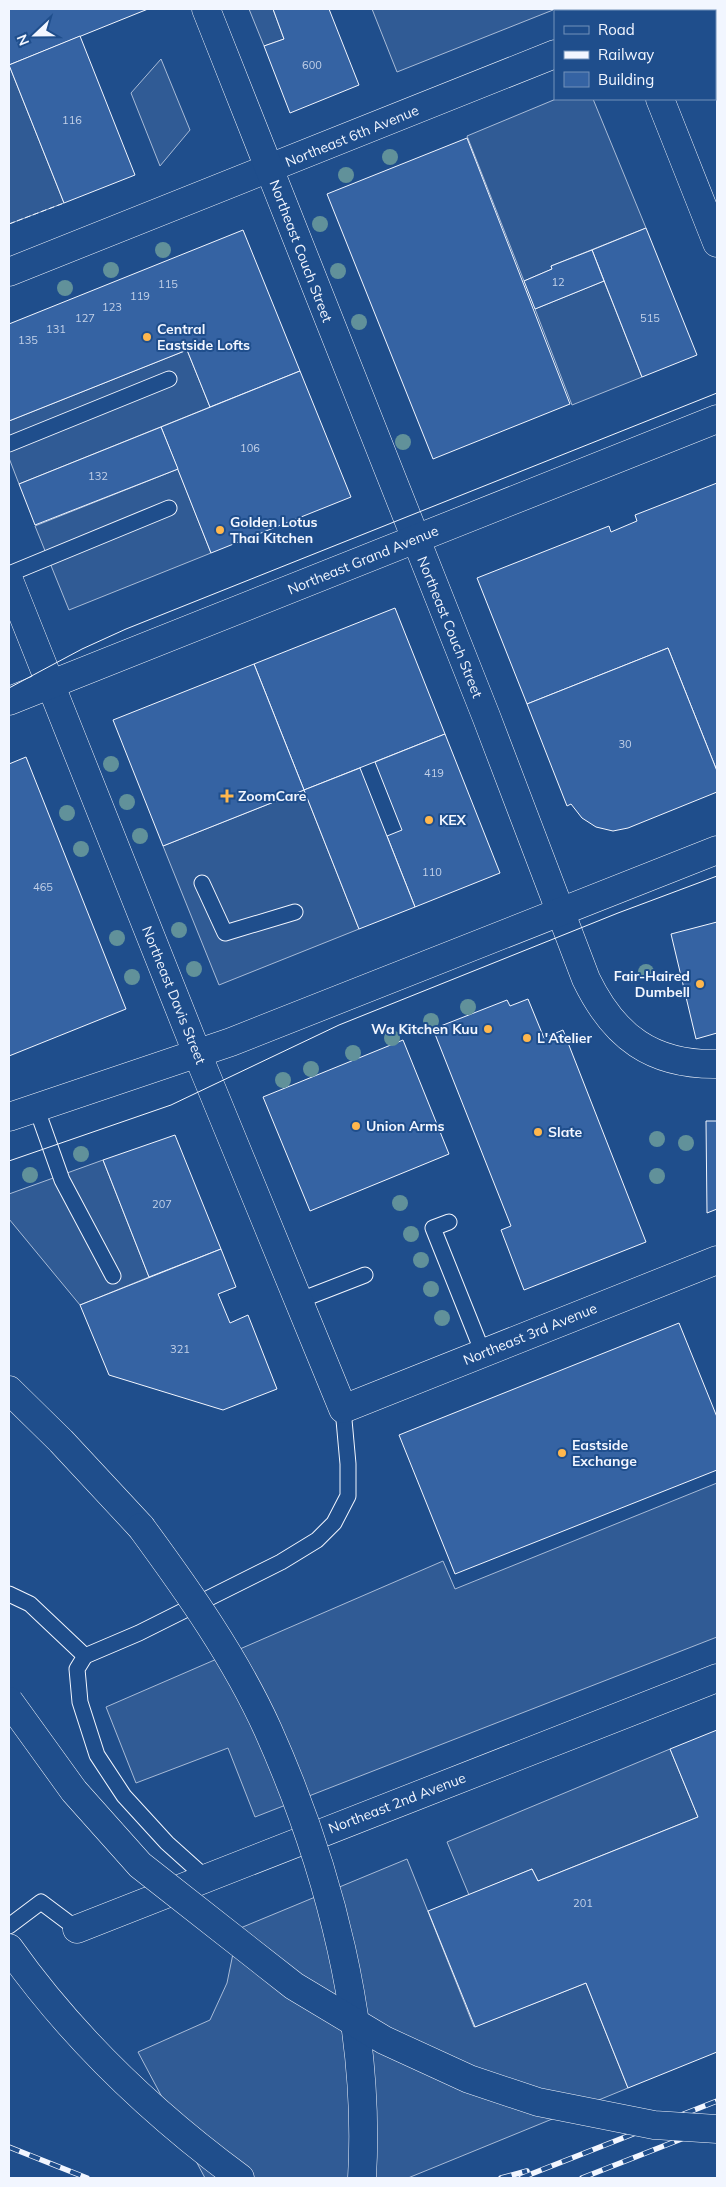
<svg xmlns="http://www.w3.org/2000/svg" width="726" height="2187" font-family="Mulish,sans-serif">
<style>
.built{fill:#305b95;stroke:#a8bbd7}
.building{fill:#3563a3;stroke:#f2f6ff}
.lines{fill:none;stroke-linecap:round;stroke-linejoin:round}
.service-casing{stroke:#f2f6ff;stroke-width:17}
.minor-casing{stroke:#f2f6ff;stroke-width:29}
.primary-casing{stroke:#f2f6ff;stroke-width:29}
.trunk-casing{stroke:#f2f6ff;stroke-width:29}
.motorway-casing{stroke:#f2f6ff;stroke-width:29}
.service{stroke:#1f4e8c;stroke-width:15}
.minor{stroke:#1f4e8c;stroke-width:28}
.primary{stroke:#1f4e8c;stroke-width:28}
.trunk{stroke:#1f4e8c;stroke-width:28}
.motorway{stroke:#1f4e8c;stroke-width:28}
.tram{stroke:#f2f6ff;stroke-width:1}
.rail-casing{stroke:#f2f6ff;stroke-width:5.5}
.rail{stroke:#1f4e8c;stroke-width:4;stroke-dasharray:11;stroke-linecap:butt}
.motorway-bridge-casing{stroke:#f2f6ff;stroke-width:29;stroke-linecap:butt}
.motorway-bridge{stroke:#1f4e8c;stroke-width:28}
.fence{stroke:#f2f6ff;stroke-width:1;stroke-dasharray:6 2.5;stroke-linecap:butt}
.tree{fill:#61919a}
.poi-dot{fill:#ffb74d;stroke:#1f4e8c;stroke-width:2}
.labels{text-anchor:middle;stroke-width:4;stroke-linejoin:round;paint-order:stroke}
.number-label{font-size:11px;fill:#c3d1e8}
.street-label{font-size:14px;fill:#f2f6ff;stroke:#1f4e8c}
.poi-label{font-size:14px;font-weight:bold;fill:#f2f6ff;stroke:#1f4e8c;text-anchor:start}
</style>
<rect width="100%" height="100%" fill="#1f4e8c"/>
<g class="built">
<path d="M249,9H273L284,39L264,46Z"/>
<path d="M372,9H552L553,10L397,72Z"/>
<path d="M161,59L190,130L160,166L131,93Z"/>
<path d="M9,65L64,203L9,224Z"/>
<path d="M556,99H593L646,228L551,266L552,269L524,281L467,136Z"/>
<path d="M604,281L642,377L572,405L535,309Z"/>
<path d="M187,350L210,407L19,484L9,458V421Z"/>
<path d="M178,469L211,553L69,610L35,526Z"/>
<path d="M304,790L359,929L219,985L163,846Z"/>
<path d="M103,1160L149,1277L80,1305L9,1219V1194Z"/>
<path d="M717,1483V1637L255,1817L228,1748L136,1783L106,1707L443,1561L455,1589Z"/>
<path d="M670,1749L698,1817L538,1881L532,1869L469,1895L447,1842Z"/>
<path d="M407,1859L474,2027L586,1983L628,2088L408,2178H205L138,2052L210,2020L227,1983L238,1929Z"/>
</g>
<g class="building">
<path d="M9,9H148L9,65Z"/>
<path d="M273,9H329L359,85L290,113L264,46L284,39Z"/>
<path d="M80,36L135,175L64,203L9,65Z"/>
<path d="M717,38V97L715,90V39Z"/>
<path d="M467,138L570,404L433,459L327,194Z"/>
<path d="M646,228L697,355L642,377L592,250Z"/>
<path d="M243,230L300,371L210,407L187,350L9,421V324Z"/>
<path d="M592,250L604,281L535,309L524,281L552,269L551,266Z"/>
<path d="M300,371L351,497L211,553L161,427Z"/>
<path d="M161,427L178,469L35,525L19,484Z"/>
<path d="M717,483V771L668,648L527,704L477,578L609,526L611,532L637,521L635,515Z"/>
<path d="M395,608L445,734L304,790L254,664Z"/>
<path d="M668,648L717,771V792L628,828L613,831L596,827L582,818L571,804L567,806L527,704Z"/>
<path d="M254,664L304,790L163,846L113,720Z"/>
<path d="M445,734L500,873L415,907L387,836L402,830L375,762Z"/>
<path d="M26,757L126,1009L9,1056V764Z"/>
<path d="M360,768L415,907L359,929L304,790Z"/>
<path d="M717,922V1033L696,1039L671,934Z"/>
<path d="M528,999L544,1038L563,1030L646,1242L524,1290L501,1230L511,1226L433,1029L507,1000L510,1006Z"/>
<path d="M403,1040L449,1154L310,1211L263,1097Z"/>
<path d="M706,1121H717V1209L707,1213Z"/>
<path d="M175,1135L221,1249L149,1277L103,1160Z"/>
<path d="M221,1249L236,1287L218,1294L230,1323L248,1315L277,1389L223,1410L109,1375L80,1305Z"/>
<path d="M679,1323L717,1417V1470L455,1574L399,1435Z"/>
<path d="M717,1730V2052L628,2088L586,1983L475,2027L428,1911L532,1869L538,1881L698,1817L670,1749Z"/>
</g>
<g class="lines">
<defs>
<g id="service">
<path d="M9,444L169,379"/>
<path d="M9,574L169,508"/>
<path d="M202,883L225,933L295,912"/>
<path d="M36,1107L62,1180L113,1276"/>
<path d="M449,1222L433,1228L483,1353"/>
<path d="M298,1301L365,1275"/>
<path d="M9,1594L30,1604L85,1656"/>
<path d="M206,1878L167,1843L124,1796L97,1755L80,1702L77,1669L85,1656L139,1633L281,1562L317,1540L334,1523L348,1496V1464L343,1409"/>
<path d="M9,1926L41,1902L77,1929"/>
</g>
<g id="minor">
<path d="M660,11L667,9"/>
<path d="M9,272L555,54"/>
<path d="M9,580L197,1053L343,1409L717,1260"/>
<path d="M77,1929L717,1678"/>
</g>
<g id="primary">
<path d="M206,9L486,716L586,979C614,1037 652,1065 717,1064"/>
<path d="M624,9L625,11"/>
<path d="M660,99L717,243"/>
<path d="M9,1117L231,1042L717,850"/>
</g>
<path id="trunk" d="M9,701L717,419"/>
<g id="motorway">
<path d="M9,1390L61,1441L141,1527"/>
<path d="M9,1948C72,2037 152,2113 240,2178"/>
</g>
</defs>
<use href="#service" class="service-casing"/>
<use href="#minor" class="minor-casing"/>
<use href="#primary" class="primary-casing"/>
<use href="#trunk" class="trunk-casing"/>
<use href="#motorway" class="motorway-casing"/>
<use href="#service" class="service"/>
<use href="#minor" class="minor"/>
<use href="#primary" class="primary"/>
<use href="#trunk" class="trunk"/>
<use href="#motorway" class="motorway"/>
<g class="tram">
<path d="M9,688L82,649L126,629L717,393"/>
<path d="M9,1161L171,1105L339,1025L618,913L717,876"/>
</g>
<defs>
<g id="rail">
<path d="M9,2147L87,2178"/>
<path d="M501,2178L527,2171"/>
<path d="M521,2178L717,2101"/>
<path d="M582,2178L717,2125"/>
</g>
</defs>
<use href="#rail" class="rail-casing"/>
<use href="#rail" class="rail"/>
<defs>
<g id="motorway-bridge">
<path d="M141,1527C188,1591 235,1657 268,1730C329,1867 371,2026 362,2178"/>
<path d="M9,1701L74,1791L140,1865L294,1986L384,2040L469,2079L538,2102L654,2125L717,2129"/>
</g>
</defs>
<use href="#motorway-bridge" class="motorway-bridge-casing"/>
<use href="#motorway-bridge" class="motorway-bridge"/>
<path class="fence" d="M9,224L64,203"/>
</g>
<g class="tree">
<circle cx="390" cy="157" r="8"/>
<circle cx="346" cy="175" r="8"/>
<circle cx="320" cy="224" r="8"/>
<circle cx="163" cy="250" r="8"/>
<circle cx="111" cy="270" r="8"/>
<circle cx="338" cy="271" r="8"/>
<circle cx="65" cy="288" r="8"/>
<circle cx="359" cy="322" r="8"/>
<circle cx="403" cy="442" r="8"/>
<circle cx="111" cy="764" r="8"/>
<circle cx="127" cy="802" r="8"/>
<circle cx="67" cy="813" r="8"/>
<circle cx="140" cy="836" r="8"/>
<circle cx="81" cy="849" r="8"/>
<circle cx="179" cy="930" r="8"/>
<circle cx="117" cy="938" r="8"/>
<circle cx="194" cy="969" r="8"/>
<circle cx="646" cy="972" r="8"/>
<circle cx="132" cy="977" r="8"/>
<circle cx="468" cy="1007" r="8"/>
<circle cx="431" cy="1021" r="8"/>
<circle cx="392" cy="1038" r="8"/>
<circle cx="353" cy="1053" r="8"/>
<circle cx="311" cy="1069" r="8"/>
<circle cx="283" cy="1080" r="8"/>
<circle cx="657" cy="1139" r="8"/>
<circle cx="686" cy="1143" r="8"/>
<circle cx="81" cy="1154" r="8"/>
<circle cx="30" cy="1175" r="8"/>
<circle cx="657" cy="1176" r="8"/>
<circle cx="400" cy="1203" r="8"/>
<circle cx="411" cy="1234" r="8"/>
<circle cx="421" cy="1260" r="8"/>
<circle cx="431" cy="1289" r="8"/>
<circle cx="442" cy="1318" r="8"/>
</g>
<g class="poi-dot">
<circle cx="147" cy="337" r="5"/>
<circle cx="220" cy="530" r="5"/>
<path d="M224.5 788.5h5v5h5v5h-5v5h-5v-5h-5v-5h5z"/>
<circle cx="429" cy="820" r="5"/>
<circle cx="700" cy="984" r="5"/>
<circle cx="488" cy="1029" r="5"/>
<circle cx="527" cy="1038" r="5"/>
<circle cx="356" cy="1126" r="5"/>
<circle cx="538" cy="1132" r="5"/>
<circle cx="562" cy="1453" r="5"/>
</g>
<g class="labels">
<g class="number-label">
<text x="312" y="69">600</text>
<text x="72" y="124">116</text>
<text x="558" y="286">12</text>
<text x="168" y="288">115</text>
<text x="140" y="300">119</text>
<text x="112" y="311">123</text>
<text x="85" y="322">127</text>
<text x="650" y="322">515</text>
<text x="56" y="333">131</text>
<text x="28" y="344">135</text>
<text x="250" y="452">106</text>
<text x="98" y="480">132</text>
<text x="625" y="748">30</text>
<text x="434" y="777">419</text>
<text x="432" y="876">110</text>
<text x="43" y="891">465</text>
<text x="162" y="1208">207</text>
<text x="180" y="1353">321</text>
<text x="583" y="1907">201</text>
</g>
<g class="street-label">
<text transform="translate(352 136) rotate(-22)" y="5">Northeast 6th Avenue</text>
<text transform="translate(301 251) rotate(69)" y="5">Northeast Couch Street</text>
<text transform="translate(363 560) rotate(-22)" y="5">Northeast Grand Avenue</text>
<text transform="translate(450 627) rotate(68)" y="5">Northeast Couch Street</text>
<text transform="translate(174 995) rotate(68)" y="5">Northeast Davis Street</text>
<text transform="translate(530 1334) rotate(-22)" y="5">Northeast 3rd Avenue</text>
<text transform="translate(397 1803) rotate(-21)" y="5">Northeast 2nd Avenue</text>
</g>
<g class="poi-label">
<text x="157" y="334">Central<tspan x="157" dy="16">Eastside Lofts</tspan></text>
<text x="230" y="527">Golden Lotus<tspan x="230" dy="16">Thai Kitchen</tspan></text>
<text x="238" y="801">ZoomCare</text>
<text x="439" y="825">KEX</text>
<text x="690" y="981" text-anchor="end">Fair-Haired<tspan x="690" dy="16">Dumbell</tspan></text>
<text x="478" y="1034" text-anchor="end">Wa Kitchen Kuu</text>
<text x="537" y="1043">L'Atelier</text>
<text x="366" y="1131">Union Arms</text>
<text x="548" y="1137">Slate</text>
<text x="572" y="1450">Eastside<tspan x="572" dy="16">Exchange</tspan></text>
</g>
</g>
<rect width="726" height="2187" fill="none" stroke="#f2f6ff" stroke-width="20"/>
<rect x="554" y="10" width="162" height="90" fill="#1f4e8c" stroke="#7391ba"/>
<rect x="564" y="26" width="25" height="8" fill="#1f4e8c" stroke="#7391ba"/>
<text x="598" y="35" font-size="15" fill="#f2f6ff">Road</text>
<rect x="564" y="51" width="25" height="8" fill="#f2f6ff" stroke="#7391ba"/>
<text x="598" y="60" font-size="15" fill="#f2f6ff">Railway</text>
<rect x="564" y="72" width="25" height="15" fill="#3563a3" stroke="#7391ba"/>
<text x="598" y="85" font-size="15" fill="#f2f6ff">Building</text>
<g transform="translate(35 35) rotate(248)" stroke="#1f4e8c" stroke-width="4" paint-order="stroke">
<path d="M0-4L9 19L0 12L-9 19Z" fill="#f2f6ff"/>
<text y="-8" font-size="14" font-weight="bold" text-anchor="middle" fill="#f2f6ff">N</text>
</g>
</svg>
